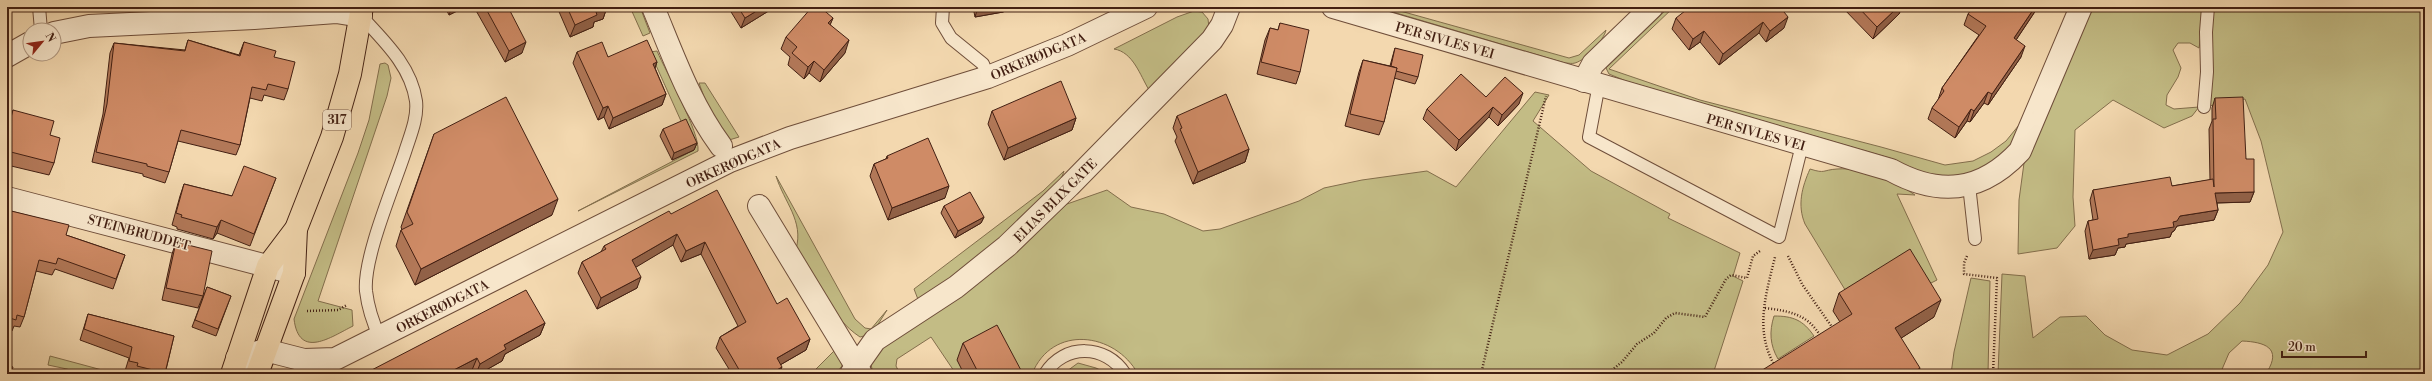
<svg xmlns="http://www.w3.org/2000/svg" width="2432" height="381" font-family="'Libre Bodoni',serif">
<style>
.green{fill:#c3bc85;stroke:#836e4c}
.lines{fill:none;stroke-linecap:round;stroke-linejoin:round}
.service-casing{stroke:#6f4e3a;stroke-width:14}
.minor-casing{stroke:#6f4e3a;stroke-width:24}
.primary-casing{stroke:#432013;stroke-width:24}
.path{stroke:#432013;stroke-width:2.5;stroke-dasharray:1 2;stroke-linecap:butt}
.service{stroke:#f7e6cb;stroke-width:12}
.minor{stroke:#f7e6cb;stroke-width:22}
.primary{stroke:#f3d8af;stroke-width:22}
.wall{fill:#b27858;stroke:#432013}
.shaded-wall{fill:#916147;stroke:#432013}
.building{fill:#cf8b66;stroke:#432013}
.labels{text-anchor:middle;stroke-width:3;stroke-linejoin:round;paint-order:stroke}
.shield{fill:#f7e6cb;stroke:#795b4a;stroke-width:1}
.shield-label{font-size:12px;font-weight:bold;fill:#432013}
.street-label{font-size:13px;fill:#432013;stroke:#f7e6cb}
</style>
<rect width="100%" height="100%" fill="#f3d8af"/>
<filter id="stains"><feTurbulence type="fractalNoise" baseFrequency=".005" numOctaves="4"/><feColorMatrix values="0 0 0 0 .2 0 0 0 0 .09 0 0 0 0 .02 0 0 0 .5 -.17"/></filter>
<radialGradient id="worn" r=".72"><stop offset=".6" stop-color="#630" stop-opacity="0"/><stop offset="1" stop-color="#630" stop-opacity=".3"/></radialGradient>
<g class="green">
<path d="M630,7H640L650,33L643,36Z"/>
<path d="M1376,7H1386L1569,58L1579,55L1606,30C1604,40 1586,60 1575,63C1572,64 1569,63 1565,63Z"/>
<path d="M1669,7H1674L1609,69L1700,100L1881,147L1945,165L1973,161L1991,152L2006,141L2019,125L2022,127L2021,134L1994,164L1956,178L1910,171L1893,159L1626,81L1609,74L1606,68Z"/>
<path d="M2093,7H2205L2199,48L2190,43H2178L2173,50L2181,68L2178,77L2167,95L2166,105L2174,109L2199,107L2192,116L2164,128L2113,100L2075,130L2073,197L2075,226L2057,248L2018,254L2019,200L2024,163Z"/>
<path d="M2214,7H2425V374H2270L2267,372C2282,348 2265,342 2242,341L2229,353L2220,374H1998L2002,274L2025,276L2033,338L2060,317L2086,316L2105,335L2132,350L2167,355L2208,334L2240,303L2268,265L2283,232L2261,141L2245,99L2209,106L2210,41Z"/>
<path d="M1194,11L1202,12L1208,19L1209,28L1149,90C1140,75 1133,52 1114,49L1177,17Z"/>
<path d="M657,51C666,72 700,132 698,151L578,211L694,150L650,52Z"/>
<path d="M385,63L388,65L391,78L387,96L318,301L352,310L353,326C331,337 299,360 294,319L358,153L369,120L380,64Z"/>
<path d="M699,83H705L739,137L729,140L723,129L710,114Z"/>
<path d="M1535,92L1549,95L1533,121L1591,171L1670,214L1668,218L1740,253L1733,276L1743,281L1713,374H1138C1115,332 1052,324 1032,374H956L931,337L897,359L896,366L900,374H873L871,364L882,346H885L996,267L1067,204L1107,190L1131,207L1164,214L1203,231L1220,229L1299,201L1324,188L1362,180L1427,171L1456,187Z"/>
<path d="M1810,169C1826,174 1822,170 1837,169C1865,167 1893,180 1915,195L1897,194L1937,280L1923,287L1847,293L1805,224C1797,205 1802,187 1810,169Z"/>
<path d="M1064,171L1061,180L1014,228L919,302L914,289L1043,191Z"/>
<path d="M776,176L855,319L865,328L871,329L887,310L872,334L860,337C831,318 814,278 796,249C804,221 784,202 776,176Z"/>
<path d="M1971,278L1990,281L1988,374H1951L1954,352Z"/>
<path d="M1774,316C1793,316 1803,320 1814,336L1778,359C1770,345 1769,332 1774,316Z"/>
<path d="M837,348L844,361C839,377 825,374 811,374Z"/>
<path d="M50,356L117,374H79L67,369L48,365Z"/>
<path d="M1078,363L1096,368L1108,374H1063Z"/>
</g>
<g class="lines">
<defs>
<g id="service">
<path d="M39,7L41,30"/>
<path d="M943,7L942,23L951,38L983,64L988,77"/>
<path d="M361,16C384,41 411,66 416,101C418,118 410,136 405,152C394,186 363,258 366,291C368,308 373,323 380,338"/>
<path d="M1599,84L1589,137L1779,237L1802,145"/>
<path d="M2204,107L2207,72L2206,32L2208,7"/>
<path d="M1969,185L1975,239"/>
<path d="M1045,374C1064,343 1106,344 1125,374"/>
</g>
<g id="minor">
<path d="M653,7C673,55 690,104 721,146"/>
<path d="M1333,7L1891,170C1940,197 1982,192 2020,151L2081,7"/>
<path d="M54,33L89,26L254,18L336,12L361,16"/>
<path d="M7,56L30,43"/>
<path d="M1584,81L1593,64L1652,7"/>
<path d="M7,198L294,273"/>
<path d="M759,206L861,374"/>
<path d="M249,374L237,358L265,350L304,360L335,359L730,161L790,138L988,77L1067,45L1146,7"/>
<path d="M851,374L875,340L956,287L1007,246L1069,186L1212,40L1222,25L1229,7"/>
</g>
<g id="primary">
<path d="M232,374L268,266L296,229L332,137L350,74L362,7"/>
<path d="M257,374L294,273L296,229"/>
</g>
</defs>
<use href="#service" class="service-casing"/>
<use href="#minor" class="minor-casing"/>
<use href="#primary" class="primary-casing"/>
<g class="path">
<path d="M1788,256L1802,284L1834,330"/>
<path d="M1967,256L1964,263V274L1997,278L1993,374"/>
<path d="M1765,308C1789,311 1808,314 1821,337"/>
<path d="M307,311L338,310L347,305"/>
<path d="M1775,366C1754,331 1766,294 1775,257"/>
<path d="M1481,374L1546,96"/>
<path d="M1607,374L1622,362L1637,344L1654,333L1666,318L1675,313L1705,317L1726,279L1731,275L1747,278L1753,256L1760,251"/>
</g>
<use href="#service" class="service"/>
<use href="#minor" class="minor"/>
<use href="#primary" class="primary"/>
</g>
<g class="wall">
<path d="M445,7H465L449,15Z"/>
<path d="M474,7H508L522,53L505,62Z"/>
<path d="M557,7H607L603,19L594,22L593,27L570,37Z"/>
<path d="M728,7H775L741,28Z"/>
<path d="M973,7H1013L1003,12L975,17Z"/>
<path d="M1842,7H1902L1899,14L1873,39Z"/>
<path d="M2038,7L2016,40L2021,57L1988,105L1984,103L1970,122L1967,121L1955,138L1928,119L1932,108L1938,100L1942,88L1979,35L1964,25L1968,14Z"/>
<path d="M1742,9L1784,28L1766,42L1759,33L1719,65L1700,42L1689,50L1672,29L1676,18Z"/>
<path d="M833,18L830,24L845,53L820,82L809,73L804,79L788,65L790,57L781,49L786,37Z"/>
<path d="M1280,23L1300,72L1296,84L1257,74L1265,40L1270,28L1278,30Z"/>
<path d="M188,40L239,55L244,42L274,57L288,89L284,100L264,95L262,101L250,98L240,145L236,155L178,141L169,172L165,183L143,176V174L92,162L103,114L110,53L114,43L185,50Z"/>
<path d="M1395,48L1418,77L1415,84L1394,78L1384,122L1379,135L1345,126L1359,72L1363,60L1390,66L1393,55Z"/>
<path d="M577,52L608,57L657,62L655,68L666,94L662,105L609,129L604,117L598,120L573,63Z"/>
<path d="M1486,97L1519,104L1498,126L1489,117L1456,151L1423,119L1427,109Z"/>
<path d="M2215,98L2246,159L2254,192L2250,202L2217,203L2218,210L2214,220L2177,226L2174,231L2172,232L2170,237L2126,244L2125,247L2118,248L2115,255L2089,259L2085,231L2088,221L2093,220L2090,200L2093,190L2172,186L2210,180L2209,129L2212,121V108Z"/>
<path d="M13,110L50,135L54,163L49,175L7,165V128Z"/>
<path d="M992,111L1076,118L1072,130L1004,160L988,124Z"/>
<path d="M1177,116L1249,149L1245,162L1193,184L1175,141L1177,137L1173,128Z"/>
<path d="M663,129L697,143L694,150L672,160L660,136Z"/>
<path d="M434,134L552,215L415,285L396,246L401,230H402L401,227Z"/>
<path d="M887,156L945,198L888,220L870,176L874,164L886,159Z"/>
<path d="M276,178L250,246L217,233L213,239L177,229V227L172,225L180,196L184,184L232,196Z"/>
<path d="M944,206L984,217L981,223L955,238L941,213Z"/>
<path d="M7,210L66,235L125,255L113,289L55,269L52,275L36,271L24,317L20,327L14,326L12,331L7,329Z"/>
<path d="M671,214L777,304L810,339L806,350L780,365L779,374H732L716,348L720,337L738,326L701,254L681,262L673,245L635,267L637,288L597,309L578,273L582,262L601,252L604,246Z"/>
<path d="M176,242L203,296L198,308L162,300L172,254Z"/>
<path d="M207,287L231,296L216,336L192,327Z"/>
<path d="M1839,293L1934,317L1901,338L1840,322L1833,311Z"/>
<path d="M88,314L174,336L165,374H134L125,371L129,358L80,340Z"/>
<path d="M545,323L540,335L505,354L502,361L479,374H474L472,370L364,374Z"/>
<path d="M963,343L1023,374H964L957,360Z"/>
</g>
<g class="shaded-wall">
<path d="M452,7H465L449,15Z"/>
<path d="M607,7L603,19L594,22L593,27L570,37L575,25L596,12Z"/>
<path d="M763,7H775L741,28L745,18Z"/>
<path d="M978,7H1013L1003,12L975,17Z"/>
<path d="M1898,7H1902L1899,14L1873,39L1877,27Z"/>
<path d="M2035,7H2038L2010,49L2014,38Z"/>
<path d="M1788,17L1784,28L1766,42L1770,31Z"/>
<path d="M833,18L828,30V23Z"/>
<path d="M1763,22L1759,33L1719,65L1723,54Z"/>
<path d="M1704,31L1700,42L1689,50L1693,39Z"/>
<path d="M849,40L845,53L820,82L824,70Z"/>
<path d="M526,42L522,53L505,62L509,51Z"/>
<path d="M2025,46L2021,57L1988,105L1992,94Z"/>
<path d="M814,61L809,73L804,79L808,67Z"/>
<path d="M657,62L653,73V64Z"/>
<path d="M1988,92L1984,103L1970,122L1974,111Z"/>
<path d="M1523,93L1519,104L1498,126L1502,115Z"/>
<path d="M666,94L662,105L609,129L613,118Z"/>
<path d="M608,106L604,117L598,120L603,108Z"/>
<path d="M1493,107L1489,117L1456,151L1459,140Z"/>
<path d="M1971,109L1967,121L1955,138L1959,127Z"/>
<path d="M1076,118L1072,130L1004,160L1008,148Z"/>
<path d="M697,143L694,150L672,160L674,153Z"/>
<path d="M1249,149L1245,162L1193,184L1198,172Z"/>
<path d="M949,186L945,198L888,220L892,208Z"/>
<path d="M2254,192L2250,202L2211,203L2215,193Z"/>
<path d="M558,199L552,215L415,285L421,269Z"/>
<path d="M2218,210L2214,220L2177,226L2174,231L2172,232L2170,237L2126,244L2125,247L2118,248L2115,255L2089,259L2093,250L2128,234L2180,216Z"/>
<path d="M984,217L981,223L955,238L958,231Z"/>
<path d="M221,220L217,233L213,239L217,227Z"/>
<path d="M677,234L673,245L628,272L632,260Z"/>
<path d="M705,242L701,254L681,262L686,251Z"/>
<path d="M641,277L637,288L597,309L601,298Z"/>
<path d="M1941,300L1934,317L1889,346L1895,328Z"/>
<path d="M545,323L540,335L505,354L502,361L479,374H476L480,364L504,345Z"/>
<path d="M810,339L806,350L773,369L777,358Z"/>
<path d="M477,358L472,370L465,374H446Z"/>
<path d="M782,367L779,374H770Z"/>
<path d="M1920,368L1918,374H1911Z"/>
<path d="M747,370L745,374H741V373Z"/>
</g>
<g class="building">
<path d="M485,7H508L526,42L509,51Z"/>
<path d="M567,7H607L596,12L597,15L575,25Z"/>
<path d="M738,7H763L745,18Z"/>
<path d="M812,7H820L833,18L828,23L849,40L824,70L814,61L808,67L792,53L797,47L786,37Z"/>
<path d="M1690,7H1741L1742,9L1745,7H1780L1788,17L1770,31L1763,22L1723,54L1704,31L1693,39L1676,18Z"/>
<path d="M1858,7H1898L1877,27Z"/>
<path d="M1973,7H2035L2014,38L2025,46L1992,94L1988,92L1974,111L1971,109L1959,127L1932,108L1944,91L1942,88L1986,26L1968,14Z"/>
<path d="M1280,23L1309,30L1300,72L1261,62L1270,28L1278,30Z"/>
<path d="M188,40L240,56L244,42L276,51L274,57L295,62L288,89L268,84L266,90L252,87L240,145L181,130L169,172L147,166V164L96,152L107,104L114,43L185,51Z"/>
<path d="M647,40L657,62L653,64L666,94L613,118L608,106L603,108L577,52L602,42L608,57Z"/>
<path d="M1395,48L1423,55L1418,77L1396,71L1397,68L1391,66Z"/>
<path d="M1363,60L1397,68L1384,122L1350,114Z"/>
<path d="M1461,74L1486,97L1505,77L1523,93L1502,115L1493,107L1459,140L1427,109Z"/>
<path d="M1061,81L1076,118L1008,148L992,111Z"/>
<path d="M1226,94L1249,149L1198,172L1180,129L1182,128L1177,116Z"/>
<path d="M506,97L558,199L421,269L401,230L413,224L407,212L434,134Z"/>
<path d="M2243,97L2246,159H2254V192L2215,193L2218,210L2180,216L2177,221L2173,222L2174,227L2128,234V237L2118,239L2119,245L2093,250L2088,221L2098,219L2093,190L2170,177L2172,186L2213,179L2214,187L2213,119H2216L2215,98Z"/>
<path d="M13,110L54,121L50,135L60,138L54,163L7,151V133Z"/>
<path d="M686,119L697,143L674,153L663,129Z"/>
<path d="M928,138L949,186L892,208L874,164L888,158L887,156Z"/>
<path d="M244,166L276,178L254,234L221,220L217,227L181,217L182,215L176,213L184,184L232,196Z"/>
<path d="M717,190L777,304L787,298L810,339L777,358L782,367L770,374H749L747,370L741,373L720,337L746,322L705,242L686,251L677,234L632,260L641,277L601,298L582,262L606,249L604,246L669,211L671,214Z"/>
<path d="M970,192L984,217L958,231L944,206Z"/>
<path d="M7,210L69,225L66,235L125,255L116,279L58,258L56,264L39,260L24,317L17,315L16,320L7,317Z"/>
<path d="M176,242L212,251L203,296L166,288Z"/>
<path d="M1910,249L1941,300L1895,328L1920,368L1911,374H1756L1852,314L1839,293Z"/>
<path d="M207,287L231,296L218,329L195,320Z"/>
<path d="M526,290L545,323L504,345L506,349L480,364L477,358L446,374H364Z"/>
<path d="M88,314L174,336L165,373L137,366L138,363L129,361L132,347L84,329Z"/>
<path d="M997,325L1023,374H979L963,343Z"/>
<path d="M7,365L13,367L11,374H7Z"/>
</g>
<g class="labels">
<rect class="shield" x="323" y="110" width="28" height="20" rx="3"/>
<g class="shield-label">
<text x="337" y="124">317</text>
</g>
<g class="street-label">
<text transform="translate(1445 40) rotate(16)" y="5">PER SIVLES VEI</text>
<text transform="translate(1038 56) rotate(-23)" y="5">ORKERØDGATA</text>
<text transform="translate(1756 132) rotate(16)" y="5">PER SIVLES VEI</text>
<text transform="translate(733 163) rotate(-24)" y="5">ORKERØDGATA</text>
<text transform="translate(1055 200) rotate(-45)" y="5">ELIAS BLIX GATE</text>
<text transform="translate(139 232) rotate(15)" y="5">STEINBRUDDET</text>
<text transform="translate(442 306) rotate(-27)" y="5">ORKERØDGATA</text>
</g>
</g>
<rect width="2432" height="381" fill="none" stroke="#f3d8af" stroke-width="24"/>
<rect x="8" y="8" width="2416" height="365" fill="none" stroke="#432013" stroke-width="2"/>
<rect x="12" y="12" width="2408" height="357" fill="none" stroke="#432013"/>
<g transform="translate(42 42) rotate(61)"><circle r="19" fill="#f7e6cb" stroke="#af9781"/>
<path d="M0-3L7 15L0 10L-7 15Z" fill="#8f2418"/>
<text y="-6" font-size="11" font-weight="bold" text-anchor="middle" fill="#432013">N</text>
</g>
<path d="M2282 351v6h84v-6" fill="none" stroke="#432013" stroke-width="2"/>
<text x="2288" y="351" font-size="12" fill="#432013" stroke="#f7e6cb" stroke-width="3" paint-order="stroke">20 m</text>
<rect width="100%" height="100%" filter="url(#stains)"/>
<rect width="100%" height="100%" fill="url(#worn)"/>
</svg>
